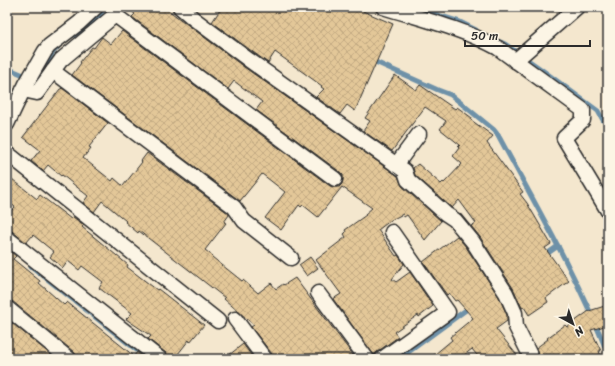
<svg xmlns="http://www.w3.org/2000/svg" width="615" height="366" font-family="Sriracha,sans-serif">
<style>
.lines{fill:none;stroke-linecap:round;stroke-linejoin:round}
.stream{stroke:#6e91a8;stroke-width:5}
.building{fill:url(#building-cross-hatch);stroke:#2b2b2b}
.minor-casing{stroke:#2b2b2b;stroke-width:17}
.minor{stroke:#fcf5e5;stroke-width:14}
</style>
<defs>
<pattern id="building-cross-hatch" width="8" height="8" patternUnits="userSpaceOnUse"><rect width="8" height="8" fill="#e3c798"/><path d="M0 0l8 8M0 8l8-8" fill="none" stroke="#c3ab83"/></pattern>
</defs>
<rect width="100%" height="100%" fill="#f4e7ce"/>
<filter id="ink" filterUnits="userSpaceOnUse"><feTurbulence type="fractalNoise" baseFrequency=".025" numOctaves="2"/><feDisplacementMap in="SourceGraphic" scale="8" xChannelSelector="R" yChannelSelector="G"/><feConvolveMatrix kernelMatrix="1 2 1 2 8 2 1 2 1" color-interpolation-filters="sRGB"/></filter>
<g filter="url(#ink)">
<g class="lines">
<g class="stream">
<path d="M412,7L460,22L476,30"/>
<path d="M74,35L92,23L106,7"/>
<path d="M498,41L505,44L538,67L598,111L603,120L608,124"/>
<path d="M371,60L438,90L451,95L494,130L498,135C537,207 578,278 608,354"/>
<path d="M45,65L53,52L58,47"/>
<path d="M7,68L26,76"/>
<path d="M7,106L14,96"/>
<path d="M544,256L558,246"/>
<path d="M31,266L148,359"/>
<path d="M399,359L470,307"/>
</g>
</g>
<g class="building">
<path d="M126,7H164L244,67L398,176L402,186L441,221L425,240L407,215L404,217L403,214L391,220L378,230L396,256L398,255L404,264L392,279L396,282L410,272L433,306L419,317L418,315L394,332L398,337L377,352L374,355L333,299L341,294L316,260L346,237L344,234L346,232L345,230L366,215L365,214L372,208L342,187L318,217L303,205L301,207L299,205L281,230L265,218L285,192L262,174L240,201L72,75L81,63L80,62L92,47L94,48L102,37L111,44L122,31L330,186L334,187H339L342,184L343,180V175L340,172L256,110L262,102L234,81L228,89L132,17L135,14Z"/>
<path d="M222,7H246L249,10L251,7H365L363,11L393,24L355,111L347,105L340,114L316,97L324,89L321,87L322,86L275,52L268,63L212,22Z"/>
<path d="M395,75L416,90L420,85L455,109L457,107L472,118L471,120L493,136L487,143L523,192L520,194L527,203L551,244L545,248L569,281L546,298L548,302L529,315L524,307L522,308L513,288L480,237L471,226L476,223L459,200L452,208L415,175L413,168L418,164L441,184L443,182L444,183L462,164L453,156L459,148L458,147L460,145L440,129L446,121L425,107L392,151L363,131L370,121L365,118Z"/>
<path d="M62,88L108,123L89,147L91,148L83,158L112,181L114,178L123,186L142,162L141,161L147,153L228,213L229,215L224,222L226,223L205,250L213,256L212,257L242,281L243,280L258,293L271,283L276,289L283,284L284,285L295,278L356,359H273L272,354L251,327L254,325L224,299L225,298L139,231L138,233L125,222L126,221L102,201L94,212L83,203L88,196L62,175L61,176L48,165L43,171L31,161L40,150L23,137L60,89H61Z"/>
<path d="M7,175L37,199L40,195L71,219L73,217L84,225L82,227L128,265L127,267L157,290L158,289L204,325L190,342L189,340L174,359H168V356L166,353L148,339L151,336L126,319L132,313L99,288L103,282L82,266L79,270L68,261L63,268L50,257L54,252L33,235L26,243L12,231L7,230V215L15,207L7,201Z"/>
<path d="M457,236L466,247L499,297L507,315V321L496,329L520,359H480L472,349L459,359H429L452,340L450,337L473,318L457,300L455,301L449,293L447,295L423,262Z"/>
<path d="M7,249L16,256L13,259L40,281L39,283L64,305L67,302L134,356L137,352L146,359H77V356L74,352L12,301L7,300Z"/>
<path d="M310,257L318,268L307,276L299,265Z"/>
<path d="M608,305V325L591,330L601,351H599L602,359H540L536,348L548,339L547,338L565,325L567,327L589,311Z"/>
<path d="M7,319L56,359H7Z"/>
<path d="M243,344L254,359H224Z"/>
</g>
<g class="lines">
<defs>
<g id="minor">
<path d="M180,7L194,19L249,60L405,171L408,180L446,214L455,220L473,242L506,293L515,313L516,327L532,359"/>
<path d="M383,7C422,19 462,28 498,48L583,110V120L564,138L608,211"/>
<path d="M515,61L577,7"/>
<path d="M53,71L234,207L244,221L291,258"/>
<path d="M23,90L37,93L61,60L115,15L335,179"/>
<path d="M7,124L26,84L45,51L49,46L79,23L96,7"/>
<path d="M7,153L218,321"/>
<path d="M396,165L419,134"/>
<path d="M7,238L160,359"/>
<path d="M318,293L367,359"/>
<path d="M7,308L69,359"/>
<path d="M235,319L265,359"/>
<path d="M382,359L448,312L392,232"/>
</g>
</defs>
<use href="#minor" class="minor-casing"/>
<use href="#minor" class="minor"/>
</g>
</g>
<rect width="615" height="366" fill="none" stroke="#fcf5e5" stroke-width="24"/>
<rect x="12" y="12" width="591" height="342" fill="none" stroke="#2b2b2b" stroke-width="1.5" filter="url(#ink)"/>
<g transform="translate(573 324) rotate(140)" stroke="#fcf5e5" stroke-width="3" paint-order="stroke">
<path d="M0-3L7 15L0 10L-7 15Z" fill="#2b2b2b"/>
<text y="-6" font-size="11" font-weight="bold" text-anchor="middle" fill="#2b2b2b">N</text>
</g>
<path d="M465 40v6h125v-6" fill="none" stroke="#2b2b2b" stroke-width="2"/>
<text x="471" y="40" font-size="12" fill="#2b2b2b" stroke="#fcf5e5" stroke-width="3" paint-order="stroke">50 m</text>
</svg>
